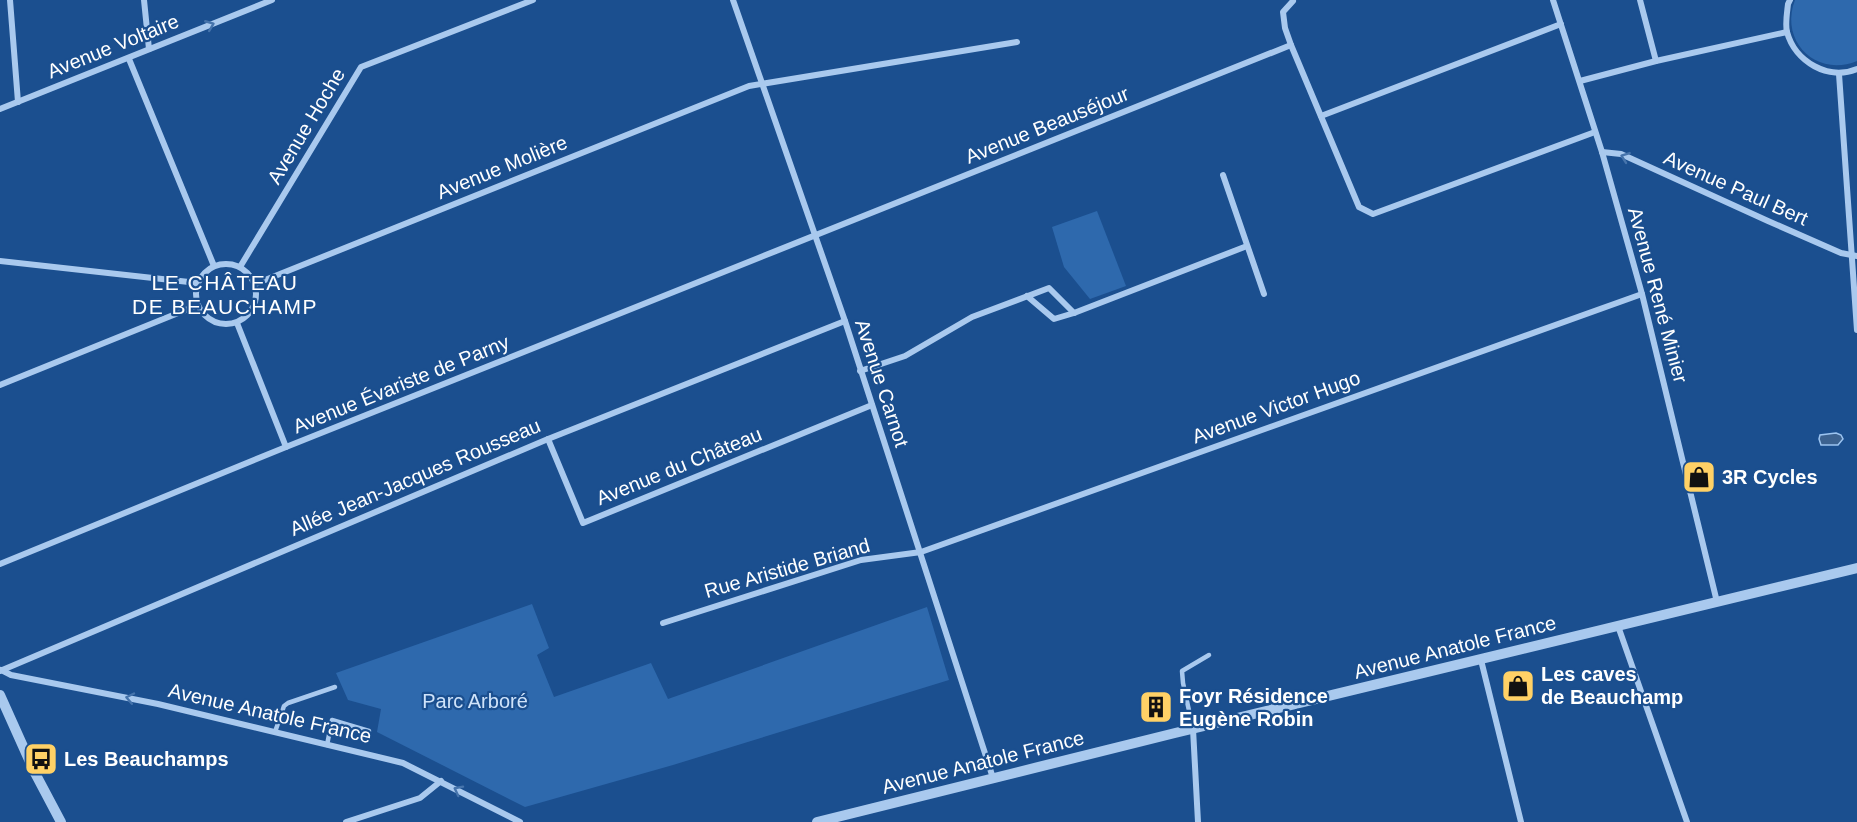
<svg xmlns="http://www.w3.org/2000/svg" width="1857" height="822" font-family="Arial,sans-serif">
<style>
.green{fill:#2e69ad}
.water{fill:#3c6290;stroke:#9cc4f0;stroke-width:1.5}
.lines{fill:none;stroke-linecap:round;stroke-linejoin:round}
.service{stroke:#a9c9ee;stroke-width:4.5}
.minor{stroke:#a9c9ee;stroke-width:6}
.tertiary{stroke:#a9c9ee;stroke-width:10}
.oneway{stroke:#4674ac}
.labels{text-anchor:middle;stroke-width:4.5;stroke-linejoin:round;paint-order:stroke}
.street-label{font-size:20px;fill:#fff;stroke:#1b4f8f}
.poi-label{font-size:20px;font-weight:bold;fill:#fff;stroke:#1b4f8f;text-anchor:start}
.park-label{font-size:20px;fill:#cfe3fa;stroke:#1b4f8f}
.neighbourhood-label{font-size:21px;letter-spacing:1.5px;fill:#fff;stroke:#1b4f8f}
</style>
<rect width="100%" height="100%" fill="#1b4f8f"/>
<g class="green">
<path d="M1795,0H1857V61C1816,78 1779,41 1795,0Z"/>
<path d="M1097,211L1126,286L1090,299L1064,267L1052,227Z"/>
<path d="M532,604L549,648L537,655L554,697L651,663L668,699L927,607L949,680L673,765L525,807L377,732L381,709L348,700L336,673Z"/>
</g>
<path class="water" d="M1836,433L1841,435L1843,439L1838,445H1821L1819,439L1820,435Z"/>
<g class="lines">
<g class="service">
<path d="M1193,729L1183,683L1182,671L1209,655"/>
<path d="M275,732L284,706L288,703L335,687"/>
<path d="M327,745L332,720L369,731"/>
</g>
<g class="minor">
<path d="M10,0L18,102"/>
<path d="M144,0L149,49"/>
<path d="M733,0L845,321L993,778"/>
<path d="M1553,0L1602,152L1642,294L1717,602"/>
<path d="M1640,0L1656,61"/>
<path d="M1790,0L1788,4C1787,13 1785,24 1787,32C1795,62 1829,81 1857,69"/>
<path d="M1293,1L1283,12L1285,28L1291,45L1359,207L1373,214L1595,132"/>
<path d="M129,59L214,266"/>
<path d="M1839,74L1857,330"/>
<path d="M1580,81L1656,61L1787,32"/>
<path d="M0,109L272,0"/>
<path d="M1321,116L1561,24"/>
<path d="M1602,152L1621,154L1768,221L1841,253L1857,256"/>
<path d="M1223,175L1264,294"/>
<path d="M0,261L198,283"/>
<circle cx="226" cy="294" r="30"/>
<path d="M240,267L361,67L533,0"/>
<path d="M255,284L749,86L1017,42"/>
<path d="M1027,296L1054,319L1074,313"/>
<path d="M237,323L286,447"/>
<path d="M860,371L905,356L972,317L1049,288L1074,313L1247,246"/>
<path d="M0,385L198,305"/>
<path d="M548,439L583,523L872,405"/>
<path d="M0,564L286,447L1291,45"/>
<path d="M663,623L861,560L921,552L1642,294"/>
<path d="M1618,626L1687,822"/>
<path d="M1481,660L1521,822"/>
<path d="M1,670L11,675L158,704L403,763L520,822"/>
<path d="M0,671L548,439L845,321"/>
<path d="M1193,729L1198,822"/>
<path d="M346,822L420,798L441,781"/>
</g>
<g class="tertiary">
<path d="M0,695L35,773L61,822"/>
<path d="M817,822L1175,733L1857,568"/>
</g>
</g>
<defs><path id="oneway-chevron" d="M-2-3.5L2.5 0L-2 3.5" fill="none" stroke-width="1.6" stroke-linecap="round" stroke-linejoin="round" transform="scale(1.5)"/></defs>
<g class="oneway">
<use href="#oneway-chevron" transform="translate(210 25) rotate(-22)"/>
<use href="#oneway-chevron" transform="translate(1625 157) rotate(-160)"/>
<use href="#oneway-chevron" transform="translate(130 698) rotate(-168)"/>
<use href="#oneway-chevron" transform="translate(458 790) rotate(-153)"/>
</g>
<defs>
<symbol id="shop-square" viewBox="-11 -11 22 22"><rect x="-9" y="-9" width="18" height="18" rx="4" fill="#ffd166" stroke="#1b4f8f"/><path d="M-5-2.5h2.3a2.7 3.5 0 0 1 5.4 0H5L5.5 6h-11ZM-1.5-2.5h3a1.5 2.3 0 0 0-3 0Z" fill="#111"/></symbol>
<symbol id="building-square" viewBox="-11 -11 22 22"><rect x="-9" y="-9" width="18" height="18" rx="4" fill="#ffd166" stroke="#1b4f8f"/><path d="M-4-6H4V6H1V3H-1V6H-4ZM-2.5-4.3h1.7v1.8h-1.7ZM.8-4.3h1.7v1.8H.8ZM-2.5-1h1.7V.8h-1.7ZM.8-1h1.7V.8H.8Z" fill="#111"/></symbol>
<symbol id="bus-square" viewBox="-11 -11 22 22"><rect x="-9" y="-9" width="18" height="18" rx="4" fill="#ffd166" stroke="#1b4f8f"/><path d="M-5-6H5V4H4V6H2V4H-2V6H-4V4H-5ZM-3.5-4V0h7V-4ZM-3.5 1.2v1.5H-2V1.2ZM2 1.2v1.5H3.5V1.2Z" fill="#111"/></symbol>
</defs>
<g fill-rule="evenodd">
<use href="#shop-square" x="1680" y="458" width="38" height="38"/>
<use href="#shop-square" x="1499" y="667" width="38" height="38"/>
<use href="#building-square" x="1137" y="688" width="38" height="38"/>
<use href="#bus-square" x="22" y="740" width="38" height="38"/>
</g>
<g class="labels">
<g class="street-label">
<text transform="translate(113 46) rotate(-22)" y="7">Avenue Voltaire</text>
<text transform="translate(1047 125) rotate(-22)" y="7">Avenue Beauséjour</text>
<text transform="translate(306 126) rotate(-59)" y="7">Avenue Hoche</text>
<text transform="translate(502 167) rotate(-22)" y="7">Avenue Molière</text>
<text transform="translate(1736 188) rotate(24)" y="7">Avenue Paul Bert</text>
<text transform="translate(1658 295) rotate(75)" y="7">Avenue René Minier</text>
<text transform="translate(882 383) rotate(72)" y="7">Avenue Carnot</text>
<text transform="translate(401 384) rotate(-22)" y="7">Avenue Évariste de Parny</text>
<text transform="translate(1276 407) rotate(-20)" y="7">Avenue Victor Hugo</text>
<text transform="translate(679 466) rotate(-22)" y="7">Avenue du Château</text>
<text transform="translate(415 477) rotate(-23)" y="7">Allée Jean-Jacques Rousseau</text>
<text transform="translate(787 568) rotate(-16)" y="7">Rue Aristide Briand</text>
<text transform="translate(1455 647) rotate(-14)" y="7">Avenue Anatole France</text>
<text transform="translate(270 713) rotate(13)" y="7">Avenue Anatole France</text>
<text transform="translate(983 762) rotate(-14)" y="7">Avenue Anatole France</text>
</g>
<g class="poi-label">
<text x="1722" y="484">3R Cycles</text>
<text x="1541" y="681">Les caves<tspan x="1541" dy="23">de Beauchamp</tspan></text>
<text x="1179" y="703">Foyr Résidence<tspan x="1179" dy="23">Eugène Robin</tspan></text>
<text x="64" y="766">Les Beauchamps</text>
</g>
<g class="park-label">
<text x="475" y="708">Parc Arboré</text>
</g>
<g class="neighbourhood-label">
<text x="225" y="290">LE CHÂTEAU<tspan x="225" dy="24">DE BEAUCHAMP</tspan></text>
</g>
</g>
</svg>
